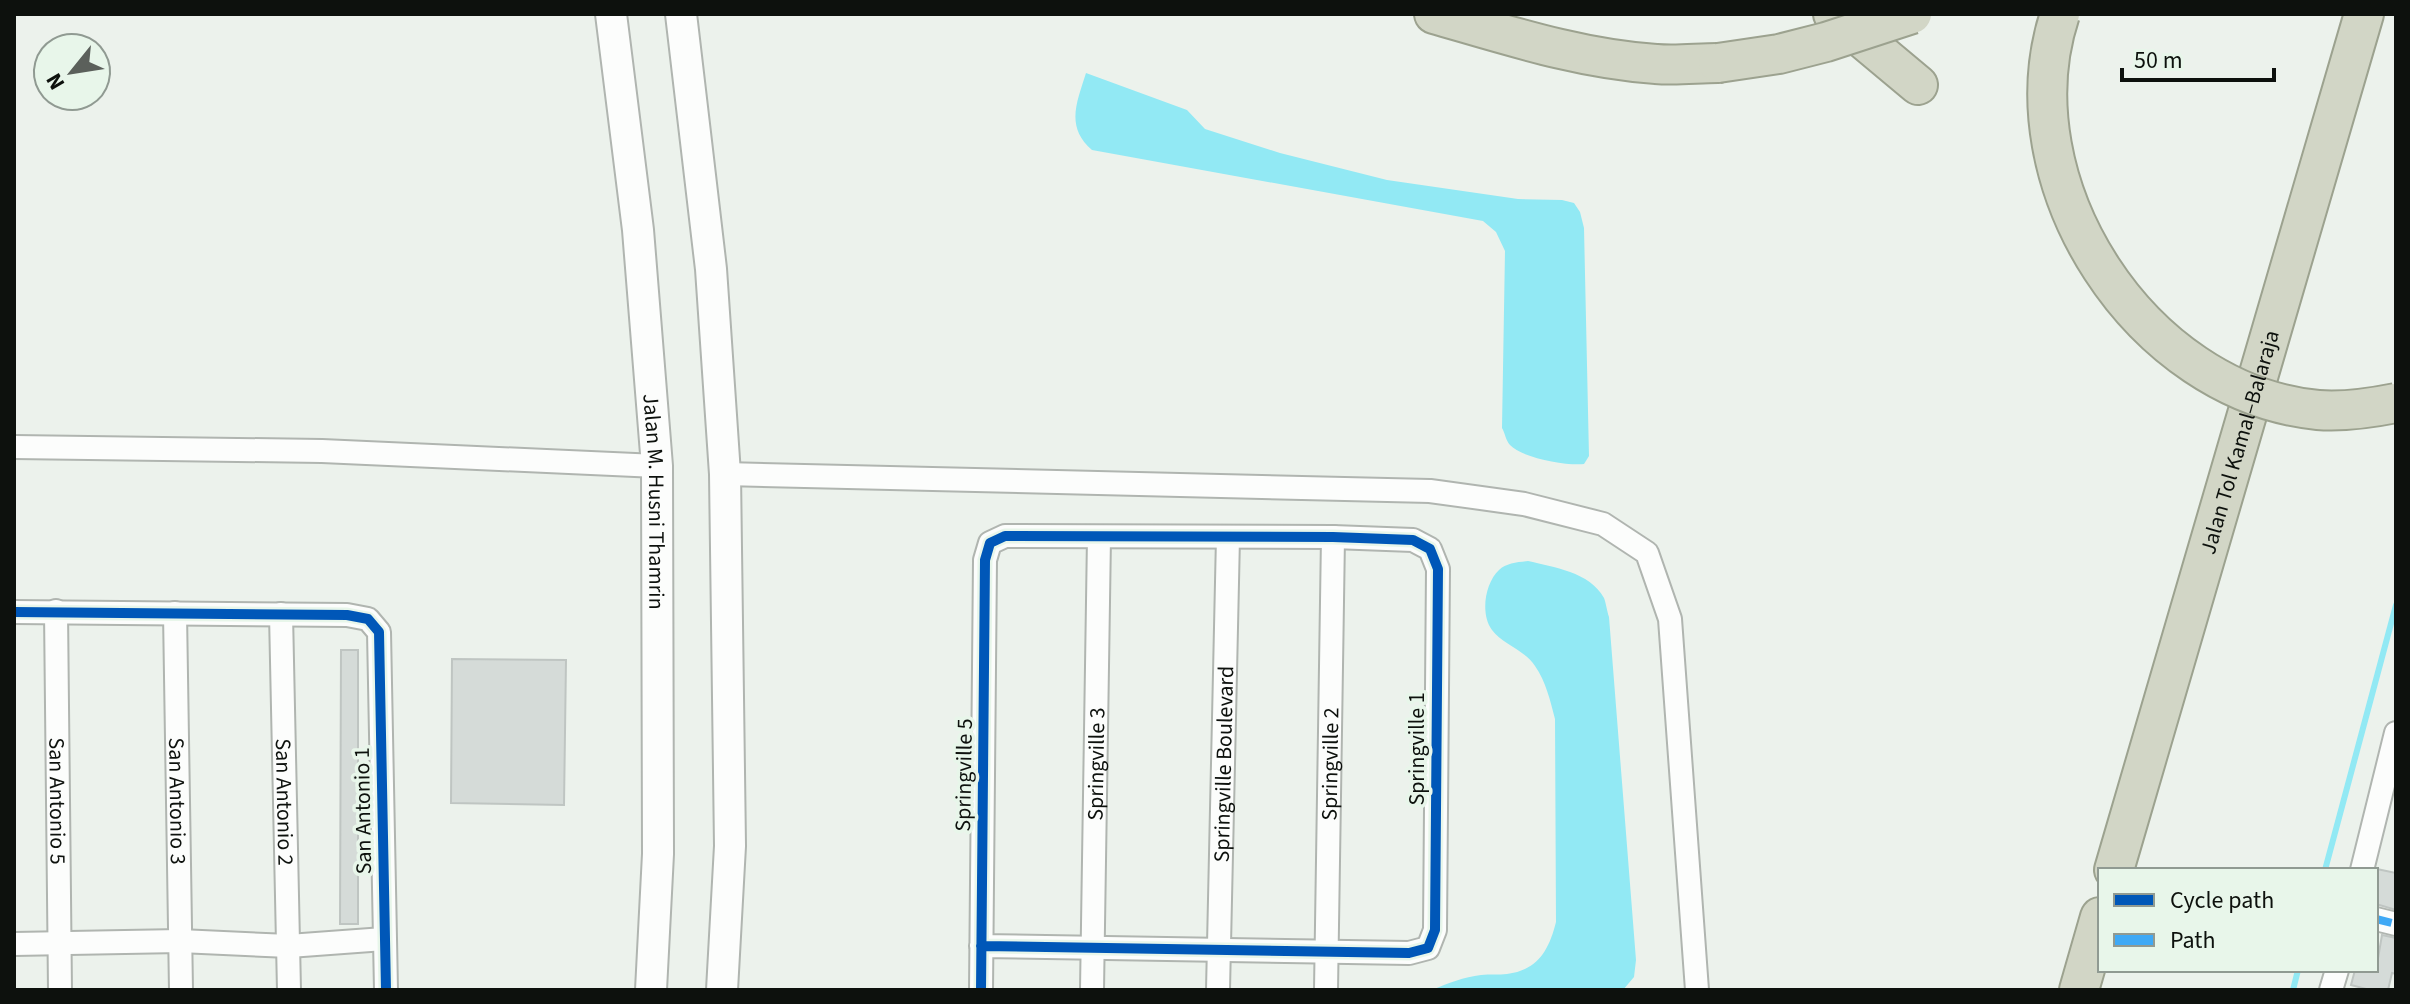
<svg xmlns="http://www.w3.org/2000/svg" width="2410" height="1004" font-family="'Source Sans 3',sans-serif">
<style>
.water{fill:#92e9f4}
.lines{fill:none;stroke-linecap:round;stroke-linejoin:round}
.stream{stroke:#92e9f4;stroke-width:6}
.building{fill:#d5dbd8;stroke:#bfc5c2;stroke-width:2}
.minor-casing{stroke:#b0b5b0;stroke-width:26}
.secondary-casing{stroke:#b0b5b0;stroke-width:34}
.motorway-casing{stroke:#9ca28f;stroke-width:42}
.minor{stroke:#fcfdfc;stroke-width:22}
.secondary{stroke:#fcfdfc;stroke-width:30}
.motorway{stroke:#d2d6c6;stroke-width:38}
.motorway-bridge-casing{stroke:#9ca28f;stroke-width:42;stroke-linecap:butt}
.motorway-bridge{stroke:#d2d6c6;stroke-width:38}
.quiet{stroke:#3fa9f5;stroke-width:8;stroke-dasharray:16 8;stroke-linecap:butt}
.cycleway-casing{stroke:#e8f6ea;stroke-width:15}
.cycleway{stroke:#0057b8;stroke-width:10}
.labels{text-anchor:middle;stroke-width:7;stroke-linejoin:round;paint-order:stroke}
.street-label{font-size:22px;fill:#0d110d;stroke:#e8f6ea}
</style>
<rect width="100%" height="100%" fill="#ecf2ec"/>
<g class="water">
<path d="M1086,73L1187,110L1205,129L1280,153L1387,180L1518,199L1562,200L1574,203L1580,212L1584,228L1589,456L1584,464C1567,466 1522,458 1510,445C1506,441 1505,433 1502,428L1505,251L1496,232L1483,221L1092,150C1065,127 1077,102 1086,73Z"/>
<path d="M1528,561C1553,567 1590,572 1604,598C1606,603 1607,611 1609,617L1636,960L1634,977L1623,990H1432C1448,983 1464,977 1481,975C1490,974 1499,975 1507,974C1538,970 1549,950 1556,922L1555,719C1550,700 1546,682 1535,666C1525,650 1502,644 1492,630C1480,614 1485,583 1499,570C1506,563 1518,562 1528,561Z"/>
</g>
<g class="lines">
<g class="stream">
<path d="M2325,870L2396,605"/>
<path d="M2293,990L2298,970"/>
</g>
</g>
<g class="building">
<path d="M341,650H358V924H340Z"/>
<path d="M452,659L566,660L564,805L451,803Z"/>
<path d="M2377,869L2396,873V910L2376,904Z"/>
<path d="M2382,935L2396,938V974L2392,973L2388,990H2370L2351,985L2355,970H2376Z"/>
</g>
<g class="lines">
<defs>
<g id="minor">
<path d="M14,447L322,451L657,466"/>
<path d="M725,474L1430,491L1524,504L1603,524L1647,553L1670,619L1697,990"/>
<path id="s1" d="M56,611L60,990"/>
<path d="M14,612L347,615L368,619L379,632L386,990"/>
<path id="s2" d="M175,613L181,990"/>
<path id="s3" d="M281,614L289,990"/>
<path d="M2362,870L2396,733"/>
<path d="M2376,919L2396,924"/>
<path d="M14,944L180,941L289,946L384,939"/>
<path d="M981,990L985,560L990,543L1005,536L1333,537L1413,540L1430,549L1438,569L1435,930L1428,948L1409,953L981,946"/>
<path id="s4" d="M1092,990L1099,537"/>
<path id="s5" d="M1218,990L1228,537"/>
<path id="s6" d="M1326,990L1333,537"/>
<path d="M2331,990L2337,970"/>
</g>
<g id="secondary">
<path id="s7" d="M611,14L638,230L657,466L658,854L651,990"/>
<path d="M681,14L711,269L725,474L730,846L722,990"/>
</g>
<g id="motorway">
<path d="M1434,14C1507,35 1580,59 1656,64C1676,66 1698,63 1718,63"/>
<path d="M1833,14L1918,85"/>
<path id="s8" d="M2114,870L2364,14"/>
<path d="M2079,990L2100,917"/>
</g>
</defs>
<use href="#minor" class="minor-casing"/>
<use href="#secondary" class="secondary-casing"/>
<use href="#motorway" class="motorway-casing"/>
<use href="#minor" class="minor"/>
<use href="#secondary" class="secondary"/>
<use href="#motorway" class="motorway"/>
<defs>
<g id="motorway-bridge">
<path d="M2060,14C2004,182 2141,393 2318,410C2343,412 2371,408 2396,403"/>
<path d="M1718,63L1779,54L1826,42L1912,14"/>
</g>
</defs>
<use href="#motorway-bridge" class="motorway-bridge-casing"/>
<use href="#motorway-bridge" class="motorway-bridge"/>
<path class="quiet" d="M2376,919L2396,924"/>
<defs>
<g id="cycleway">
<path d="M14,612L347,615L368,619L379,632L386,990"/>
<path d="M981,990L985,560L990,543L1005,536L1333,537L1413,540L1430,549L1438,569L1435,930L1428,948L1409,953L981,946"/>
</g>
</defs>
<use href="#cycleway" class="cycleway-casing"/>
<use href="#cycleway" class="cycleway"/>
</g>
<g class="labels">
<g class="street-label">
<text dy="8" stroke="none"><textPath href="#s8" startOffset="446">Jalan Tol Kamal–Balaraja</textPath></text>
<text dy="8" stroke="none"><textPath href="#s7" startOffset="490">Jalan M. Husni Thamrin</textPath></text>
<text transform="translate(1416 749) rotate(-90)" y="8">Springville 1</text>
<text dy="8" stroke="none"><textPath href="#s4" startOffset="226">Springville 3</textPath></text>
<text dy="8" stroke="none"><textPath href="#s6" startOffset="226">Springville 2</textPath></text>
<text dy="8" stroke="none"><textPath href="#s5" startOffset="226">Springville Boulevard</textPath></text>
<text transform="translate(963 775) rotate(-89)" y="8">Springville 5</text>
<text dy="8" stroke="none"><textPath href="#s1" startOffset="190">San Antonio 5</textPath></text>
<text dy="8" stroke="none"><textPath href="#s2" startOffset="188">San Antonio 3</textPath></text>
<text dy="8" stroke="none"><textPath href="#s3" startOffset="188">San Antonio 2</textPath></text>
<text transform="translate(362 811) rotate(-91)" y="8">San Antonio 1</text>
</g>
</g>
<rect width="2410" height="1004" fill="none" stroke="#0d110d" stroke-width="32"/>
<rect x="2098" y="868" width="280" height="104" fill="#e8f6ea" stroke="#909a92" stroke-width="2"/>
<rect x="2114" y="894" width="40" height="12" fill="#0057b8" stroke="#909a92" stroke-width="2"/>
<text x="2170" y="908" font-size="24" fill="#0d110d">Cycle path</text>
<rect x="2114" y="934" width="40" height="12" fill="#3fa9f5" stroke="#909a92" stroke-width="2"/>
<text x="2170" y="948" font-size="24" fill="#0d110d">Path</text>
<g transform="translate(72 72) rotate(240)"><circle r="38" fill="#e8f6ea" stroke="#909a92" stroke-width="2"/>
<path d="M0-6L14 30L0 20L-14 30Z" fill="#5b605b"/>
<text y="-12" font-size="22" font-weight="bold" text-anchor="middle" fill="#0d110d">N</text>
</g>
<path d="M2122 68v12h152v-12" fill="none" stroke="#0d110d" stroke-width="4"/>
<text x="2134" y="68" font-size="24" fill="#0d110d" stroke="#e8f6ea" stroke-width="6" paint-order="stroke">50 m</text>
</svg>
